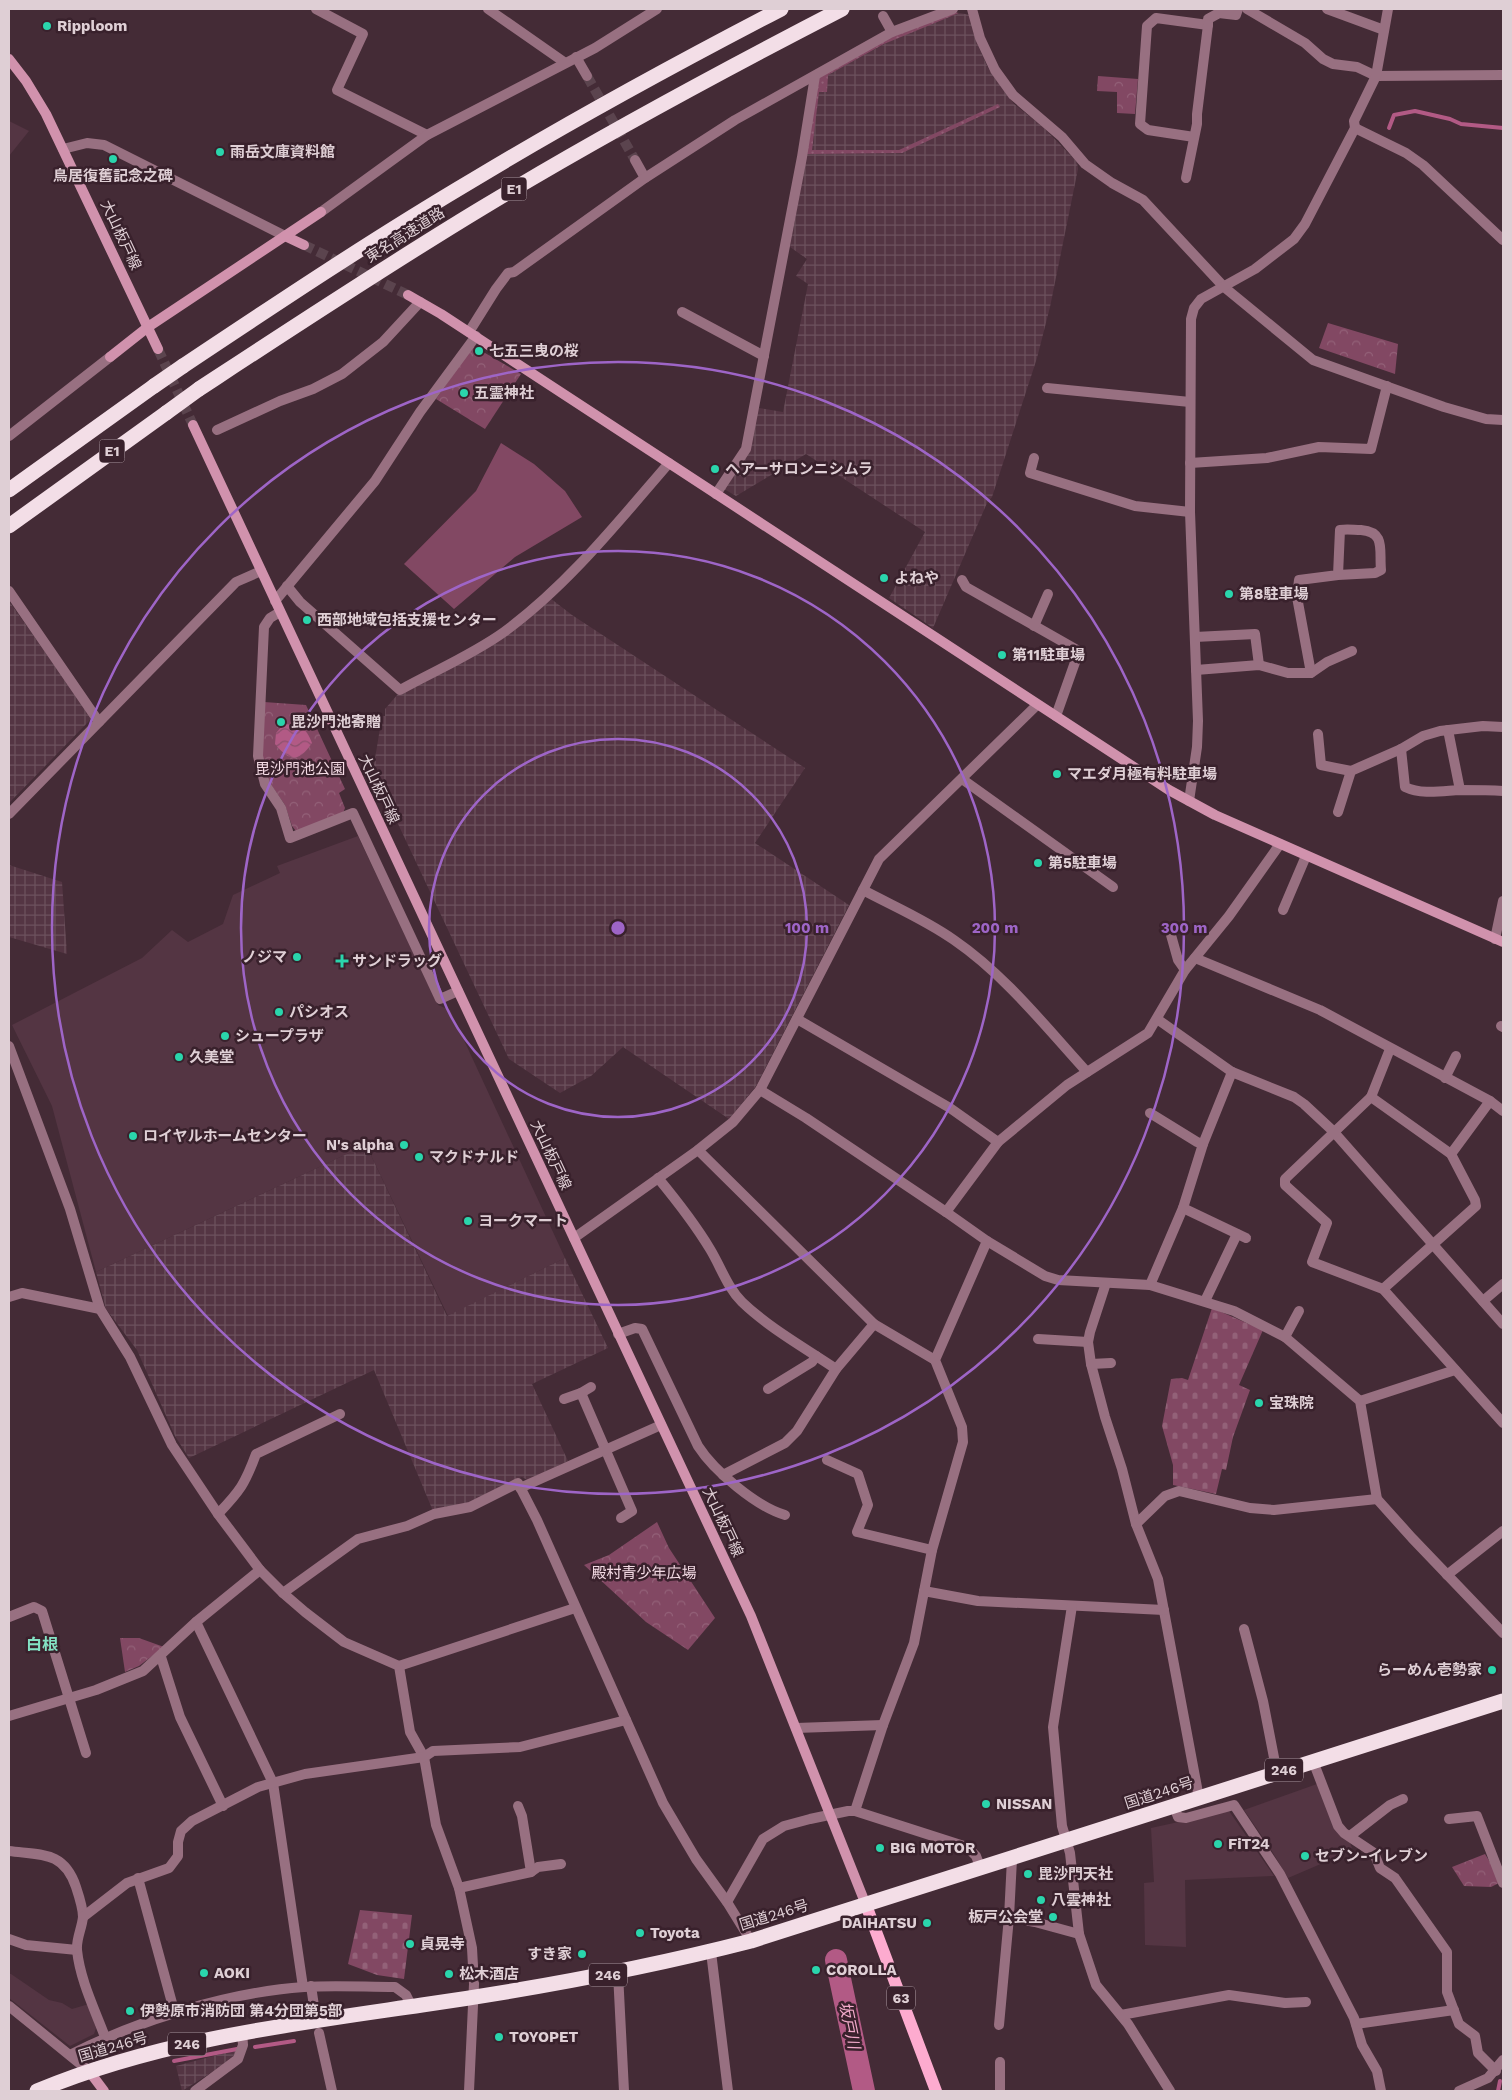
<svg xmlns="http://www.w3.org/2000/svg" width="1512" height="2100" font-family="'Work Sans','Noto Sans JP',sans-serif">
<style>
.built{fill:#543543}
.industrial{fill:url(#industrial-grid)}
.grass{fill:#824863}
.cemetery{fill:url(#cemetery-stones)}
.park{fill:url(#park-crowns)}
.garden{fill:url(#garden-dots)}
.water{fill:url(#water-waves)}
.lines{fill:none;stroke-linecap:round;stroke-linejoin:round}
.stream{stroke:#b25a85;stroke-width:4}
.river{stroke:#b25a85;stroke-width:22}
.street-tunnel{stroke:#5b444e;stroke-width:10;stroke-dasharray:10 5;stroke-linecap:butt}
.secondary-tunnel{stroke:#5b444e;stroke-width:10;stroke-dasharray:10 5;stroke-linecap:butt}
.street{stroke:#987081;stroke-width:10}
.secondary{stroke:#d192ad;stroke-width:10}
.primary{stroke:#fdabcf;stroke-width:12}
.highway{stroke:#f3dee7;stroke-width:15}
.highway-bridge{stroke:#f3dee7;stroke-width:15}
.ring{fill:none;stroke:#9e65c7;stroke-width:2.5}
.poi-dot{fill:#2ad5ac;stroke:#39212c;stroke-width:2}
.labels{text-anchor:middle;stroke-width:5;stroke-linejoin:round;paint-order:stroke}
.shield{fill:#39212c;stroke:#ad9ba2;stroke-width:1}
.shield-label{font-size:14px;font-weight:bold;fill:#dfcfd5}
.poi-label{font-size:15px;font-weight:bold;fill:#dfcfd5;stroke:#39212c;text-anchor:start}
.street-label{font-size:15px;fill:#dfcfd5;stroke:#39212c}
.park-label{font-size:15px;fill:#f4dbe5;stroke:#39212c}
.neighbourhood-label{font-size:16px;font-weight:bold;fill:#84e2c4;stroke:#39212c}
.water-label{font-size:16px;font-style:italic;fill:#f2aaca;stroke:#39212c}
.centre{fill:#9e65c7;stroke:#39212c;stroke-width:2.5}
.ring-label{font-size:15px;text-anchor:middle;font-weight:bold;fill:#9e65c7;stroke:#39212c;stroke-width:5;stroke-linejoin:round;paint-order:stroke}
</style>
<defs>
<pattern id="industrial-grid" width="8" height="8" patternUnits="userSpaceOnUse" patternTransform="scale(1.25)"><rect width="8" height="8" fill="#543543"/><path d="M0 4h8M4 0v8" fill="none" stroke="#6c515d"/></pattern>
<pattern id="cemetery-stones" width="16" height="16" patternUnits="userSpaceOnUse" patternTransform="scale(1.25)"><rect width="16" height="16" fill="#824863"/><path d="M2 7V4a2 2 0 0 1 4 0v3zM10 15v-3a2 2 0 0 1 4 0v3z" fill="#936178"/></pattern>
<pattern id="park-crowns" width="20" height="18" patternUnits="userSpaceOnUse" patternTransform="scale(1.25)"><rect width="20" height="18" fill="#824863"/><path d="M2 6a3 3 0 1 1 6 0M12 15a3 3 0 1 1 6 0" fill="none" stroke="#936178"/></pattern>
<pattern id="garden-dots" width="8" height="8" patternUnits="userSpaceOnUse" patternTransform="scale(1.25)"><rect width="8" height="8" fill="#824863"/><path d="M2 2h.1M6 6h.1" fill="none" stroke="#936178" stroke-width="1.8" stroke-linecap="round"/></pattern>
<pattern id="water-waves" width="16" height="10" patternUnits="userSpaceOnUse" patternTransform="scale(1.25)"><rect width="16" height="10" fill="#b25a85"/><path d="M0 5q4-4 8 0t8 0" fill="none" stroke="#8b506d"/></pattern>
</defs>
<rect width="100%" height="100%" fill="#442b36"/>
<g class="built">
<path d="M9,121L29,131L9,156Z"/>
<path d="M358,836L438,1005L450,1010L565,1258L448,1316L366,1145L96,1272L52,1106L12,1025L142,958L172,930L188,942L223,924L233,895L280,873L277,866Z"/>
<path d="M1317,1784L1334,1828L1340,1836L1350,1843L1352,1848L1337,1857L1288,1878L1270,1848L1244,1810Z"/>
<path d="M1229,1811L1274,1876L1185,1880L1186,1947L1145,1945L1144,1883L1154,1882L1151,1828Z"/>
<path d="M9,1974H11L49,2000L62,2003L72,2009L89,2004L96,2028L94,2034L70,2046L9,1998Z"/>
</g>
<g class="industrial">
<path d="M960,13L970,15L976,41L988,68L1014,104L1044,128L1077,162L1078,169L1050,307L1037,358L992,497L987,503L933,628L889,598L925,532L806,454L736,496L724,489L759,408L783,412L808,284L796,276L807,259L790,247L819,88L829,74L903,34Z"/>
<path d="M550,598L572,615L805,768L755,843L849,905L756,1086L729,1119L623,1047L591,1076L560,1093L509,1059L373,771L382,716H385V709L398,694Z"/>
<path d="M9,601L92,718L9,803Z"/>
<path d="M9,865L62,882L67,954L9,937Z"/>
<path d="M366,1145L447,1316L565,1258L608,1348L532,1384L568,1461L527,1480L522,1477L508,1482V1484L470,1503L433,1511L374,1370L189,1458L175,1436L137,1350L106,1309L96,1272Z"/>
<path d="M236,2050V2054L228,2062L182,2091L176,2066Z"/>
</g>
<path class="grass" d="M501,443L534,464L565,491L582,517L515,557L454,609L404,564L476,491Z"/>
<g class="cemetery">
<path d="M1212,1308L1263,1330L1239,1385L1250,1390L1233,1437L1226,1470L1222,1469L1216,1494L1173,1485V1465L1162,1426L1171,1379L1182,1378L1188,1380Z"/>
<path d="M360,1910L412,1915L404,1979L377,1975L348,1964Z"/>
</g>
<g class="park">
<path d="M1098,76L1138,79L1135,114L1117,113V92L1097,91Z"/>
<path d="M1328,323L1398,344L1395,374L1319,348Z"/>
<path d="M473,346L521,374L485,429L436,399Z"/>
<path d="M264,702L306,705L345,789L339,793L345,808L343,813L296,831L292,826L285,805L270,783L261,756Z"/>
<path d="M657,1522L669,1548L715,1618L688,1650L646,1622L584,1565L609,1555Z"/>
<path d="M120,1638H139L164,1647L139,1666L125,1672Z"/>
<path d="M1485,1854L1493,1867L1499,1883L1491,1887L1464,1886L1452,1867Z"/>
</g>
<path class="garden" d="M954,12L959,13L884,44L828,75L827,92H819L812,150H899L998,104L1000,107L902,153L807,154L818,78L882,41Z"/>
<path class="water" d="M284,724C300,725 306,727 312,743C298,763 290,762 275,744L276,733Z"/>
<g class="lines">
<g class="stream">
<path d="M1389,128L1394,115L1415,111L1450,119L1461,124L1503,128"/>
<path d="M255,2047L294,2041"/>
<path d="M174,2061L237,2049"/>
<path d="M1498,2091L1500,2081"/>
</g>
<path class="river" d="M836,1960L864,2091"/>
<path class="street-tunnel" d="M587,76L635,160"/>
<g class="secondary-tunnel">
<path d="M304,245L408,295"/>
<path d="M158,349L193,425"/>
</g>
<g class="street">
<path d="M316,9L363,34L337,90L427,135"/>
<path d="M488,9L564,62"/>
<path d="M972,9L980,38L995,70L1013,95L1062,137L1085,164L1112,183L1143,200L1224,287L1313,360L1444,407L1486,419L1503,420"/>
<path d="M1247,9L1305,43L1323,59L1333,64L1357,67L1376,76L1503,75"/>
<path d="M1327,9L1384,30"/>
<path d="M883,16L892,32"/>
<path d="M576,57L587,76"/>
<path d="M1355,128L1406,153L1423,165L1503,240"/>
<path d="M1194,137L1148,130L1140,124L1147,26L1156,18L1208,25V19L1219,13L1236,15L1238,9"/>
<path d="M63,149L87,143L104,145L285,236"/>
<path d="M635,160L645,178"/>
<path d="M1186,178L1197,124V114L1208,25"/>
<path d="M321,212L427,135L595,48L657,9"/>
<path d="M682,312L764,356"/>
<path d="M469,332L496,289L508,273L514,272L645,178L735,120L892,32L953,9"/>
<path d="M1047,388L1190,402"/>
<path d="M217,430L280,401L313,389L342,374L383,342L420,302"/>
<path d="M9,436L110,357"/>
<path d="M1034,458L1030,473L1135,506L1190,512"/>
<path d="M1190,463L1267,458L1319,447L1371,449L1387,386"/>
<path d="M716,494L746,449L802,157L815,76"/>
<path d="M962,580L966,587L1079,651L1056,716"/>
<path d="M287,586L300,602L400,690C434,671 472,655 504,632C567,586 618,522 669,463"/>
<path d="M9,591L99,722"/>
<path d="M275,601L375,481L420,412L476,336"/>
<path d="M280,612L270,618L264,627L258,756L265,784L281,808L290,838L353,813L440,999L458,991"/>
<path d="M1034,626L1048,594"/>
<path d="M1195,637L1255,634L1259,665"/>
<path d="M1196,670L1259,665L1288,673H1311L1327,662L1352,651"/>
<path d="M1311,673L1297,597L1299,580L1338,575L1375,573L1381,570C1379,550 1386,532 1361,530C1354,530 1347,529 1340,530L1338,575"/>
<path d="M1448,730L1460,790"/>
<path d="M1318,734L1321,765L1351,771"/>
<path d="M1401,749L1405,787C1422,795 1442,791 1460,790C1474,790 1489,790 1503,791"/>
<path d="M962,779L1113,887"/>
<path d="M1189,801L1197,747L1198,721L1190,512L1191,319L1194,308L1201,299L1255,269L1294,239L1305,224L1355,128L1354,121L1376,76L1388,9"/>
<path d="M1338,812L1351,771L1401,749L1423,736L1440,731L1483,726L1503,727"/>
<path d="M9,814L236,582L261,571"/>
<path d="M1280,844L1229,916L1185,970L1148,1033L1067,1085L998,1142L946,1212L987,1241L1045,1276L1058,1280L1150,1285L1234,1311L1285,1337L1360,1401L1377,1499L1412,1538L1503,1633"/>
<path d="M863,890C893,906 926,920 954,940C1005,975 1045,1026 1087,1072"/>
<path d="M1283,910L1306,856"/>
<path d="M1171,935L1178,960L1185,970"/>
<path d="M1495,939L1503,901"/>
<path d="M1195,958L1320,1010L1490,1101L1503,1111"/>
<path d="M797,1019L950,1108L998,1142"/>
<path d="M1157,1019L1232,1072L1294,1097L1304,1104L1333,1131L1503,1324"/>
<path d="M1501,1026L1503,1027"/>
<path d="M9,1046L70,1209L100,1309L130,1357L172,1445L218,1514L260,1570L283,1593L305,1612L344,1642L399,1666L410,1732L424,1757L436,1825L459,1888L472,1948L474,1984L469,2091"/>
<path d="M1390,1049L1371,1097L1285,1179V1185L1327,1223L1312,1262L1383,1289L1503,1423"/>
<path d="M1445,1078L1456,1056"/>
<path d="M760,1090L806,1118L946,1212"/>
<path d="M1371,1097L1451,1154L1475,1200L1476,1206L1383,1289"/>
<path d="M1150,1113L1197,1142L1203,1144"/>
<path d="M698,1150L874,1324L935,1360"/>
<path d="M1451,1154L1490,1101"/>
<path d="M658,1178C677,1201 695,1224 710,1249C721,1267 727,1287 742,1302C769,1328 805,1348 836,1369"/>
<path d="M1183,1208L1246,1238"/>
<path d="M574,1238L698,1150L733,1122L760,1090L879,859L1037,705"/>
<path d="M1106,1283L1090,1332L1088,1342L1091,1364L1105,1417L1122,1469L1136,1524L1158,1579L1199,1798"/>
<path d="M1150,1285L1183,1208L1203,1144L1232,1072"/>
<path d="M9,1297L22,1293L100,1309"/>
<path d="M1205,1301L1237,1234"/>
<path d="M1483,1301L1503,1284"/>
<path d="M618,1334L635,1328L642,1329L698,1446C714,1471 757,1507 785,1515"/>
<path d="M1285,1337L1299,1311"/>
<path d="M1038,1339L1088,1342"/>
<path d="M1091,1364L1111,1363"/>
<path d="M768,1389L812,1362L816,1356"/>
<path d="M581,1393L591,1387"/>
<path d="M564,1399L581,1393L632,1511L621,1518"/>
<path d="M1360,1401L1455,1370"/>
<path d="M827,1460L858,1474L868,1505L857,1532L932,1550"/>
<path d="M723,1475L785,1443L797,1431L836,1369L874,1324"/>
<path d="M520,1488L661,1425"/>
<path d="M218,1514C240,1491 245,1484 256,1454L340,1414"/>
<path d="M1136,1524L1165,1496L1179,1491L1250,1508L1274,1510L1377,1499"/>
<path d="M1447,1575L1503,1531"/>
<path d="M924,1591L978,1601L1164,1610"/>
<path d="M283,1593L358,1539L407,1526L434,1514L470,1507L518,1483L537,1520L663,1803L696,1859L727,1902L751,1941"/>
<path d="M1072,1606L1053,1727L1062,1826L1070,1853L1079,1934L1096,1985L1128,2024L1170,2091"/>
<path d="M9,1617L34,1607L42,1611L86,1753"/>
<path d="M196,1622L273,1783L303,1987"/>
<path d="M1244,1629L1263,1701L1277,1773"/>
<path d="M161,1657L180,1717L223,1806"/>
<path d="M399,1666L575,1608"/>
<path d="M9,1716L96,1690L143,1671L196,1622L260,1570"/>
<path d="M796,1728L883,1725"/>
<path d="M1313,1761L1338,1826L1344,1833L1374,1853L1380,1868L1395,1878L1447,1952V1992L1459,2024L1475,2036L1478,2053L1496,2071"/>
<path d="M518,1806L522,1816L531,1872"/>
<path d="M1174,1806L1178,1817L1186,1818L1234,1805L1280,1874L1354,2018L1362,2045L1377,2071L1381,2091"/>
<path d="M855,1811L883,1725L914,1643L932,1550L963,1442L962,1427L935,1360L987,1241"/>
<path d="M1449,1819L1477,1816L1503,1883"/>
<path d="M1350,1836L1390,1805L1403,1799"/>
<path d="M9,1851C41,1855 64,1851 76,1887C79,1896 83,1908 83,1917C82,1928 76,1939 77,1950C80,1980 95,2010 105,2037"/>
<path d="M138,1878L175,2014"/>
<path d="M459,1888L531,1872L538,1867L561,1864"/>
<path d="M727,1902L763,1839L784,1826L810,1819L848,1811H855L967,1847L976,1856L981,1869"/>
<path d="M83,1917L127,1883L169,1868L178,1856V1842L181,1831L192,1821L258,1787L305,1774L424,1757L433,1751L520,1747L626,1720"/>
<path d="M1009,1917L1035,1922L1079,1934"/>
<path d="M9,1939L26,1945L77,1950"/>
<path d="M711,1952L728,2091"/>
<path d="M618,1973L624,2091"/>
<path d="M311,1986L314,2006"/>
<path d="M9,2006L89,2071"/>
<path d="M1121,2015L1229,1995L1285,2003L1306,2002"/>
<path d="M1356,2024L1454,2010"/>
<path d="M999,2025L1009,1917L1012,1859"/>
<path d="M319,2033L332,2091"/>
<path d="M70,2055C136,2021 229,1992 304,1987C334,1985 365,1987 395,1987L406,1995L412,2007"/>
<path d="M1000,2062V2091"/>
<path d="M195,2091L238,2059L243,2045L242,2032"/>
<path d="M1459,2091L1488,2078L1503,2060"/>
</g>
<g class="secondary">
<path d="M9,59L26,81L46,114L158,349"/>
<path d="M285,236L304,245"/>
<path d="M408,295L441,314L1169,790L1215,815L1503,942"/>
<path d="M110,357L148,327L321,212"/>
<path d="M193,425L751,1616L866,1905"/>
<path d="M89,2071L104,2091"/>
</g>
<path class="primary" d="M866,1905L936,2091"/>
<g class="highway">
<path d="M183,366C279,302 375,238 473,180C574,119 677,63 781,9"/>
<path d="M199,389C292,328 386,266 482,208C599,137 720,72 842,9"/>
<path d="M9,490L154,386"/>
<path d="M9,526L166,413"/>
<path d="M37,2091C159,2040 292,2024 422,2005C533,1989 642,1969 751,1941L1503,1701"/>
</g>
<g class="highway-bridge">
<path d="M154,386L183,366"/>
<path d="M166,413L199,389"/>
</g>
</g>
<g class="ring">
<circle cx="618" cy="928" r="189"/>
<circle cx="618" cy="928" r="377"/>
<circle cx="618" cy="928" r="566"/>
</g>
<g class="poi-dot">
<circle cx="47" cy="26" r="5"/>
<circle cx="220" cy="152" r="5"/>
<circle cx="113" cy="159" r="5"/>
<circle cx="479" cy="351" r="5"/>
<circle cx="464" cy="393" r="5"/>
<circle cx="715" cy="469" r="5"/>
<circle cx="884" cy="578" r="5"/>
<circle cx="1229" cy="594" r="5"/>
<circle cx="307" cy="620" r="5"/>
<circle cx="1002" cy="655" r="5"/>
<circle cx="281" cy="722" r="5"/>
<circle cx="1057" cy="774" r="5"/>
<circle cx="1038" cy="863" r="5"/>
<circle cx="297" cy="957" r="5"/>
<path d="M339.5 953.5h5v5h5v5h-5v5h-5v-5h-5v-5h5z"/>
<circle cx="279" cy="1012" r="5"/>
<circle cx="225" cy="1036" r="5"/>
<circle cx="179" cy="1057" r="5"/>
<circle cx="133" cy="1136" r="5"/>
<circle cx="404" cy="1145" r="5"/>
<circle cx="419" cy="1157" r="5"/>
<circle cx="468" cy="1221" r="5"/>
<circle cx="1259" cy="1403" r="5"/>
<circle cx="1492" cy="1670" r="5"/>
<circle cx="986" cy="1804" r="5"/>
<circle cx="1218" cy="1844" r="5"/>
<circle cx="880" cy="1848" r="5"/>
<circle cx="1305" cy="1856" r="5"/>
<circle cx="1028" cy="1874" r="5"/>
<circle cx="1041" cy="1900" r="5"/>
<circle cx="1053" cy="1917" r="5"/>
<circle cx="927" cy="1923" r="5"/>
<circle cx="640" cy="1933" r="5"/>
<circle cx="410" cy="1944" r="5"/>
<circle cx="582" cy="1954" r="5"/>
<circle cx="816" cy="1970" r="5"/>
<circle cx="204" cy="1973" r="5"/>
<circle cx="449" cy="1974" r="5"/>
<circle cx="130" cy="2011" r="5"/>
<circle cx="499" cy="2037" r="5"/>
</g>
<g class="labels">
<g class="shield">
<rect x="501.5" y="177.5" width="25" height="23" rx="4"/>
<rect x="99.5" y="439.5" width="25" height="23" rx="4"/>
<rect x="1265" y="1758.5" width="38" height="23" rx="4"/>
<rect x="589" y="1963.5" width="38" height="23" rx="4"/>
<rect x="887" y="1986.5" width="28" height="23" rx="4"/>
<rect x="168" y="2032.5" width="38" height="23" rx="4"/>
</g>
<g class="shield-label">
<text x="514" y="194">E1</text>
<text x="112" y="456">E1</text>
<text x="1284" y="1775">246</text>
<text x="608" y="1980">246</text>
<text x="901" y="2003">63</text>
<text x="187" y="2049">246</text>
</g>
<g class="poi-label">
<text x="57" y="31">Ripploom</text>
<text x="230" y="157">雨岳文庫資料館</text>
<text x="113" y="181" text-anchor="middle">鳥居復舊記念之碑</text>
<text x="489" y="356">七五三曳の桜</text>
<text x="474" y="398">五霊神社</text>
<text x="725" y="474">ヘアーサロンニシムラ</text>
<text x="894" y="583">よねや</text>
<text x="1239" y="599">第8駐車場</text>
<text x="317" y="625">西部地域包括支援センター</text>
<text x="1012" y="660">第11駐車場</text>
<text x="291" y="727">毘沙門池寄贈</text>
<text x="1067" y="779">マエダ月極有料駐車場</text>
<text x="1048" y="868">第5駐車場</text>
<text x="287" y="962" text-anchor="end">ノジマ</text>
<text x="352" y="966">サンドラッグ</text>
<text x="289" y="1017">パシオス</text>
<text x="235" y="1041">シュープラザ</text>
<text x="189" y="1062">久美堂</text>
<text x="143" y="1141">ロイヤルホームセンター</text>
<text x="394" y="1150" text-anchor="end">N's alpha</text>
<text x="429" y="1162">マクドナルド</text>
<text x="478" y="1226">ヨークマート</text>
<text x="1269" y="1408">宝珠院</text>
<text x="1482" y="1675" text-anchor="end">らーめん壱勢家</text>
<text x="996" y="1809">NISSAN</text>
<text x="1228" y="1849">FiT24</text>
<text x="890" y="1853">BIG MOTOR</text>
<text x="1315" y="1861">セブン-イレブン</text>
<text x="1038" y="1879">毘沙門天社</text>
<text x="1051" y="1905">八雲神社</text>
<text x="1043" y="1922" text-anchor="end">板戸公会堂</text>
<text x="917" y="1928" text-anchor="end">DAIHATSU</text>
<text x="650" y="1938">Toyota</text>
<text x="420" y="1949">貞晃寺</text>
<text x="572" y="1959" text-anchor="end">すき家</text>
<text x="826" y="1975">COROLLA</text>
<text x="214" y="1978">AOKI</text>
<text x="459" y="1979">松木酒店</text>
<text x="140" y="2016">伊勢原市消防団 第4分団第5部</text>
<text x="509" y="2042">TOYOPET</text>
</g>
<g class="street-label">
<text transform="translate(121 235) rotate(65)" y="5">大山板戸線</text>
<text transform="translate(405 235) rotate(-32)" y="5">東名高速道路</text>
<text transform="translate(379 789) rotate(65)" y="5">大山板戸線</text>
<text transform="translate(551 1155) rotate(65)" y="5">大山板戸線</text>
<text transform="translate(723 1522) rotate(65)" y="5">大山板戸線</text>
<text transform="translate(1159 1793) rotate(-18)" y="5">国道246号</text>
<text transform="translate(774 1915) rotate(-17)" y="5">国道246号</text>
<text transform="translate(113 2047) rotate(-16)" y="5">国道246号</text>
</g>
<g class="park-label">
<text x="300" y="774">毘沙門池公園</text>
<text x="644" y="1578">殿村青少年広場</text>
</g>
<g class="neighbourhood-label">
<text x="42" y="1650">白根</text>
</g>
<g class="water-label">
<text transform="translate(850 2025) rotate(78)" y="6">坂戸川</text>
</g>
</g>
<circle cx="618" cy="928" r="8" class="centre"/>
<g class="ring-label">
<text x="807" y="933">100 m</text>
<text x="995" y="933">200 m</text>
<text x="1184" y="933">300 m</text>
</g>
<rect width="1512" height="2100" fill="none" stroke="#dfcfd5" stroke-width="20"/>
</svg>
